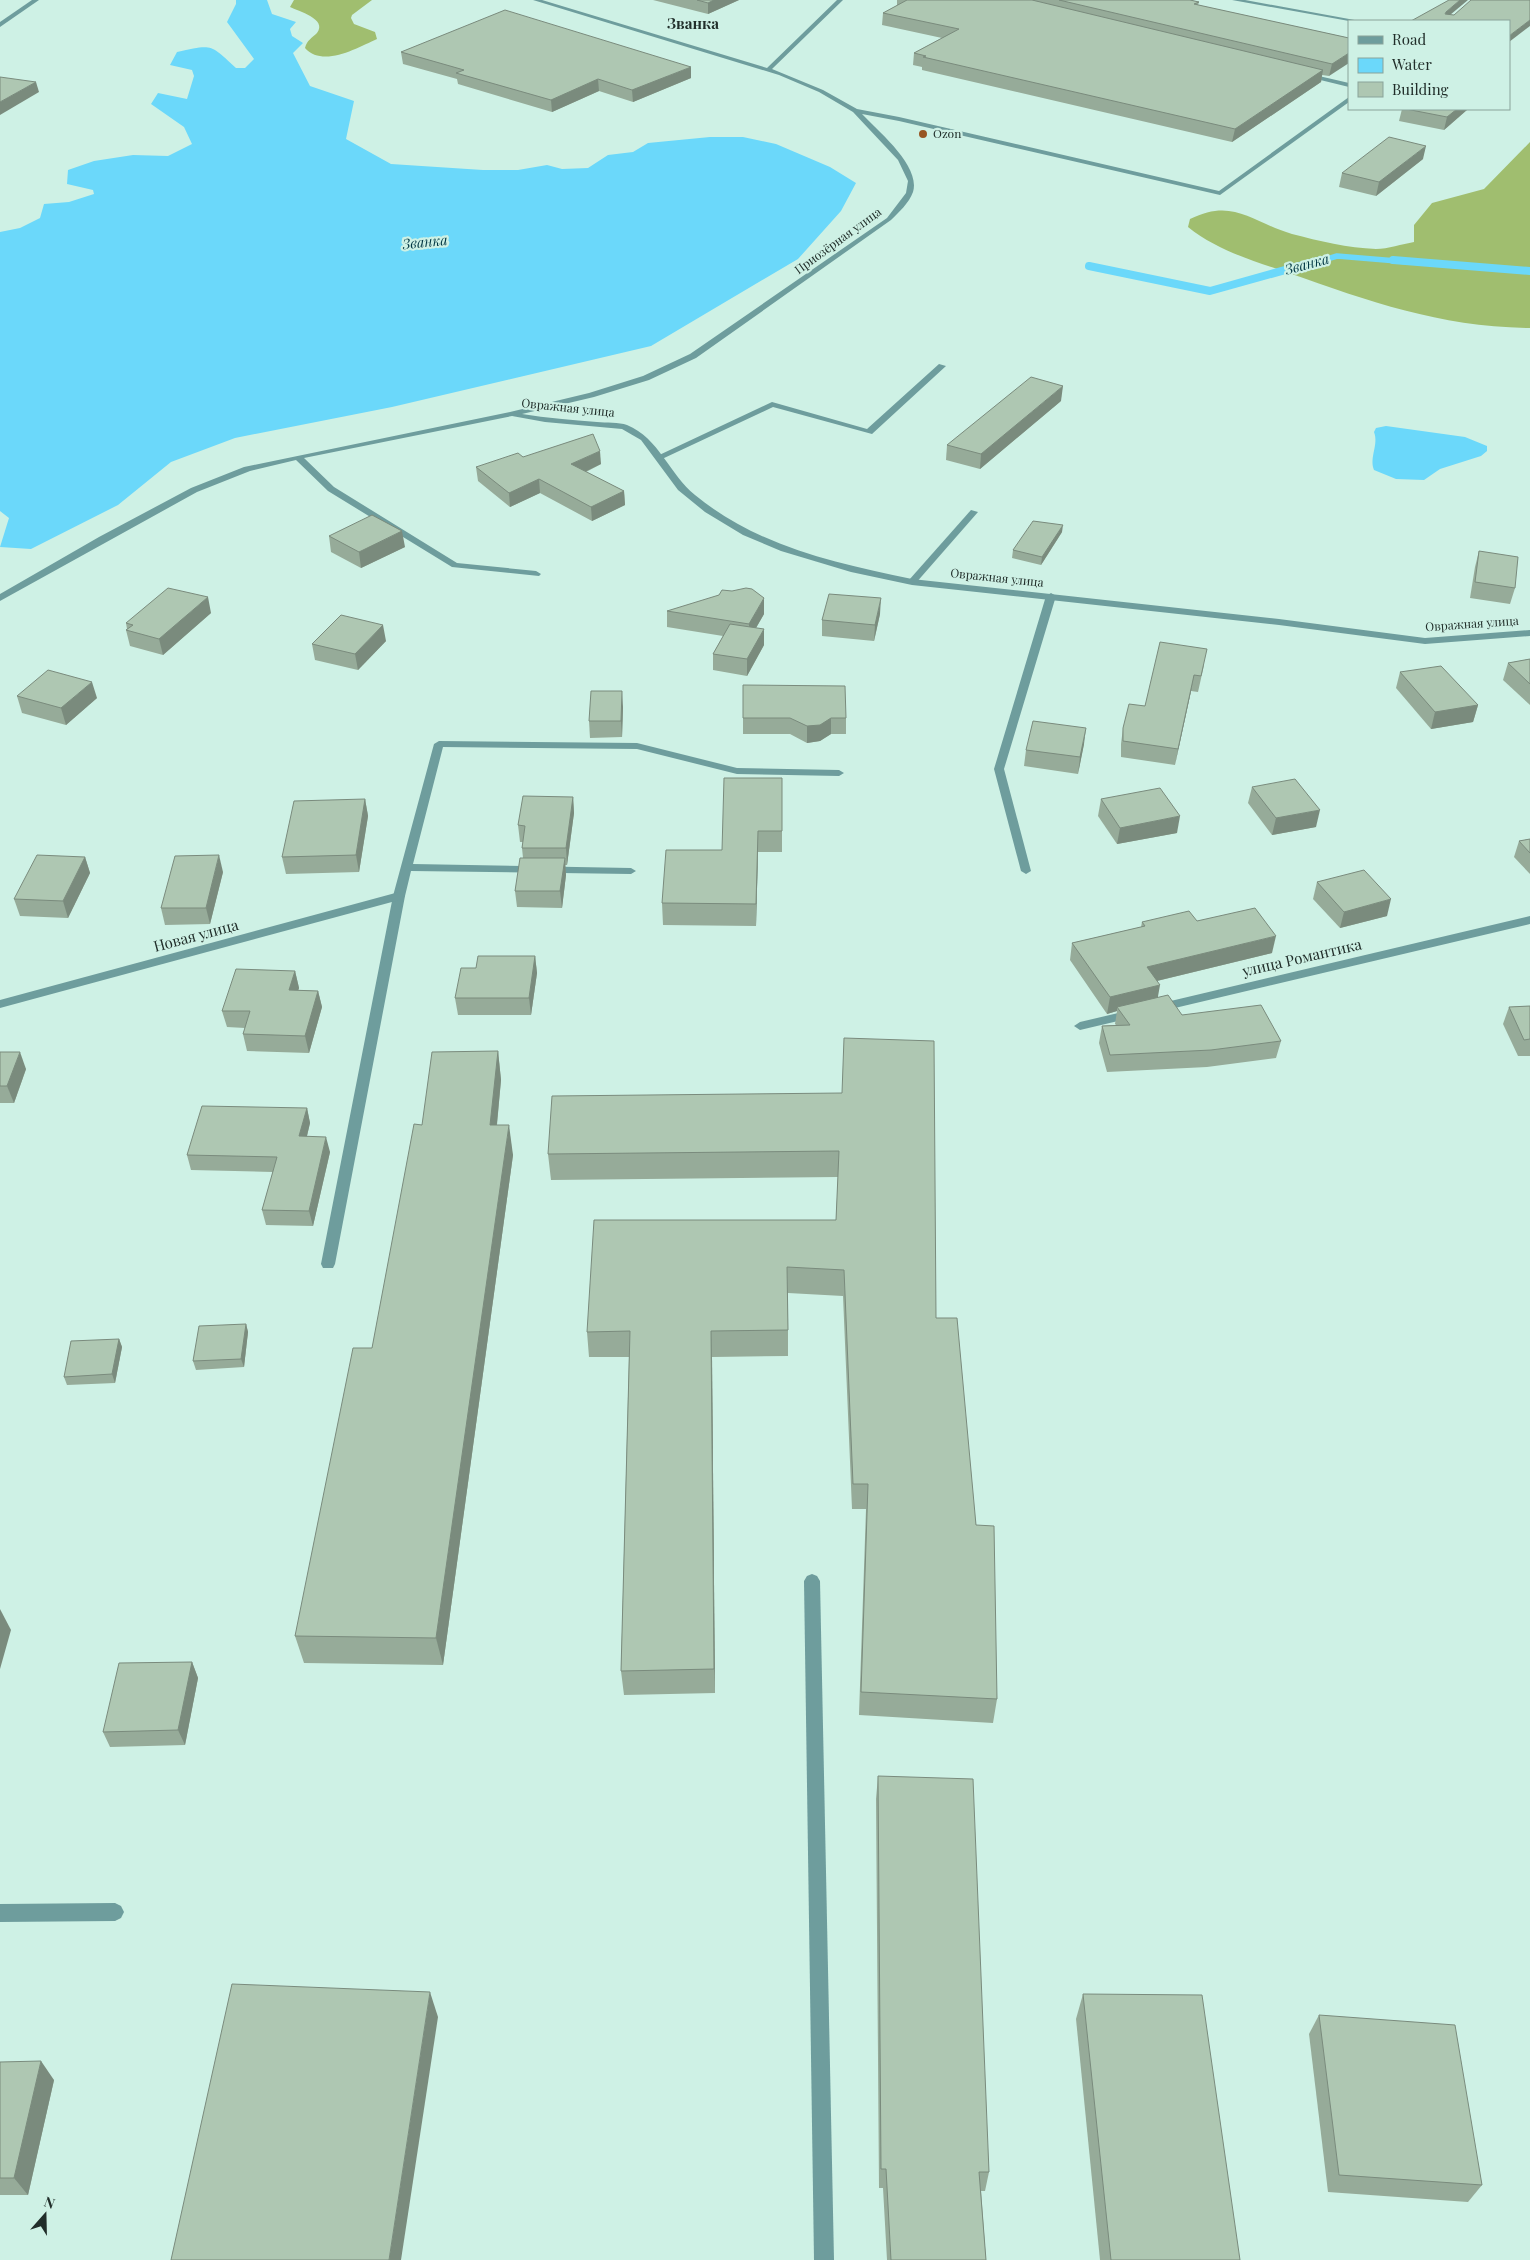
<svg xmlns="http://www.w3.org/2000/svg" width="1530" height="2260" font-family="'Playfair Display',serif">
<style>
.forest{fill:#a0be6f}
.water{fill:#6bd8fa}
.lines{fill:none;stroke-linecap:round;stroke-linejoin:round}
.stream-far1{stroke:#6bd8fa;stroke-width:5.5}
.stream{stroke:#6bd8fa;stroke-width:8}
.service{fill:#6e9d9d;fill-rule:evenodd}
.minor{fill:#6e9d9d;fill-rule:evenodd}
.wall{fill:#96ab99}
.shaded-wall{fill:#7a8b7d}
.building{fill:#aec7b2;stroke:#7a8b7d}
.poi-dot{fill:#975522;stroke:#cef1e5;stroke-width:2}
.labels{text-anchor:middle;stroke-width:4.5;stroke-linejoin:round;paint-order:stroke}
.far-poi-label{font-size:12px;fill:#212e2a;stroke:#cef1e5;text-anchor:start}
.far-street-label{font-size:12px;fill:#212e2a;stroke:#cef1e5}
.far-water-label{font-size:14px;font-style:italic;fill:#003643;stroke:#cef1e5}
.far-quarter-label{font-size:15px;font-weight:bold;fill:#212e2a;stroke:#cef1e5}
.street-label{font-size:15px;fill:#212e2a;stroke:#cef1e5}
</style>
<rect width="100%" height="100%" fill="#cef1e5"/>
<g class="forest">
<path d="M294,0H372L352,15L351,18L354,24L375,32L377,39C357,48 323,68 305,48C307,40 312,38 317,33C328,19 298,11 290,7Z"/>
<path d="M1530,142V328C1441,327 1371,302 1289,273C1254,261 1218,251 1188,227L1190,219C1234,197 1253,223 1292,234C1319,241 1348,248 1376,249C1388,249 1402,244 1414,242V225L1432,203L1484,189Z"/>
</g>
<g class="water">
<path d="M236,0H267L272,14L296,22L290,29L292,36L303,43L293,53L310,86L354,101L346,139L391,164L483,170H518L547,165L562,169L588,168L608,155L633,152L648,143L710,137H743L776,144L830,167L856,183L841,211L798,259L651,346L392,407L235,438L171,462L118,505L31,549L0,547L9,518L0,511V232L20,228L40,218L44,204L69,202L94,194L93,190L67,184L68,170L94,161L133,155L168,156L192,144L184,127L151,104L158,93L187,99L194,76L192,70L170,65L177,52C213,44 210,44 236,68H245L254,59L227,22L236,4Z"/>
<path d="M1386,426L1465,437L1487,446V451L1481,456L1440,469L1424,480L1396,479L1374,470C1369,457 1379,445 1374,432L1376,428Z"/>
</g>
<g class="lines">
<path class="stream-far1" d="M1317,262L1337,256L1409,262"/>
<g class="stream">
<path d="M1393,260L1530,271"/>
<path d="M1089,266L1210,291L1321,260"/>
</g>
<g class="service">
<path d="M1232,0H1245L1360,21H1349Z"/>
<path d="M939,364L946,366L872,434L773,407L662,459L655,457L772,402L867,429Z"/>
<path d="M971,510L978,512L915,584H909V580Z"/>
<path d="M1051,593L1056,596L1004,769L1031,871L1026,874L1021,871L994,769L1046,596Z"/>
<path d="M439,741L637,743L737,768L839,770L844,773L839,776L737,774L637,749L443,747L413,864L631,868L636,871L631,874L411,871L405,896L335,1264L333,1268H323L321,1264L393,896L434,744Z"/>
<path d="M812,1574L817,1576L820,1581L834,2260H814L804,1581L807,1576Z"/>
</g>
<g class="minor">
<path d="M32,0H39L0,27V22Z"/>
<path d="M533,0H542L767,68L837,0H843L772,69L823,90L857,109L899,117L1219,191L1349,97V102L1220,195L899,121L862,114C878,131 921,166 913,192C909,203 899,212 891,220L696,358L649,380L594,397L522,414C547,418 572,420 597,422C606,423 619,422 627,425C659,438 670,475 695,495C757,546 835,563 912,579L1279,619L1425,638L1530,630V636L1425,644L1279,625L912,585L851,572L781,551L743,535L705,512L678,490L641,440L622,429L545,422L512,416L304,458L334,487L457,563L536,571L541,574L539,576L452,567L328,491L296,460L250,471L197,492L0,601V594L99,537L191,488L244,467L510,412L589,393L643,376L690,354L887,218L906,193L908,181L898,160L853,112L819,92L779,75Z"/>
<path d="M1306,73L1349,83V87L1304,76Z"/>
<path d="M399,892L405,896L403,899L0,1008V1000Z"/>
<path d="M1530,916V924L1158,1012L1152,1008L1158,1004Z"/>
<path d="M1131,1010L1137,1014L1135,1017L1080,1030L1074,1026L1080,1022Z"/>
<path d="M115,1903L121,1906L124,1912L121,1918L115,1921L0,1922V1904Z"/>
</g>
</g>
<g class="wall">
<path d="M653,0H739L708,14Z"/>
<path d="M897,0H1190L1199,2L1198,5L1349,38L1329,76L1322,75L1321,82L1232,142L922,70V67L913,65L914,53L942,38L882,25L883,13L898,5H897Z"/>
<path d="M401,52L691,78L633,102L599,91L552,112L458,84L457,79L403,64Z"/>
<path d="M1402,109H1468L1444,130L1399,121Z"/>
<path d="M1423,159L1376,196L1339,187L1342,173Z"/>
<path d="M1061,401L980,469L946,460L947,445Z"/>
<path d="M523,457L601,464L586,472L624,491L625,505L592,521L540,493L510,507L478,481L476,467Z"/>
<path d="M1062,532L1041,565L1012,558L1013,550Z"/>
<path d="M329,536L405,547L361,568L331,552Z"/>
<path d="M1479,551L1515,588L1510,604L1470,598L1475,567Z"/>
<path d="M667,611L764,614L756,628L764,645L747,676L713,670V654L723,636L667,627Z"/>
<path d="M211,613L163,655L130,646L126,630L127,629L126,623Z"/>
<path d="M880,614L874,641L822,636V620Z"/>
<path d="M386,641L358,670L315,660L312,644Z"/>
<path d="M1530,659V705L1503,680L1508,663Z"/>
<path d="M1204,665L1198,692L1191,691L1175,765L1121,757V744L1123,728L1145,706Z"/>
<path d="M1400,672L1478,705L1473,722L1431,729L1396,688Z"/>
<path d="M17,696L97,698L66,725L22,713Z"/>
<path d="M623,707L622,737L590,738L589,721Z"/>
<path d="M743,718H846V734H831L820,741L807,743L790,734H743Z"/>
<path d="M1084,744L1078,774L1024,766L1026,750Z"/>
<path d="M782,778V852H758L756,926L663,925L662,903L722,850Z"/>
<path d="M1252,787L1316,827L1272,835L1248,803Z"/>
<path d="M573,797L574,813L567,865H565L566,875L562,908L517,907L515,891L523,858L522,848L523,842H520L518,825Z"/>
<path d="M365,799L368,816L359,872L286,874L282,857Z"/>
<path d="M1101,799L1177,833L1117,844L1098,816Z"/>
<path d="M1530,839V874L1514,857L1519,841Z"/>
<path d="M85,857L90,873L68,918L20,916L14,899Z"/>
<path d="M223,872L210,924L165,925L161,908Z"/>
<path d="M1317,882L1387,916L1340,928L1313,899Z"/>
<path d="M1197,921L1272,953L1157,981L1158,998L1182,1015L1281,1041L1276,1058L1207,1067L1107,1072L1099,1043L1102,1026L1116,1025L1115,1024L1117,1011L1107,1014L1070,960L1072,943L1141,927L1142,922Z"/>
<path d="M535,956L537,973L531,1015H458L455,998Z"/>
<path d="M295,971L299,988L298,990L318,991L322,1007L309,1053L247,1051L243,1034L245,1028L227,1027L222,1011Z"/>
<path d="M1530,1006V1056H1518L1503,1024L1509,1007Z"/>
<path d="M498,1051L501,1080L497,1125L513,1155L443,1665L304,1663L295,1636L372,1348L422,1125Z"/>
<path d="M0,1052L26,1069L14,1103H0Z"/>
<path d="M842,1093L936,1318L976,1525L997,1699L993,1723L859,1715L866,1509H852L843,1296L788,1293V1356L712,1357L715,1693L624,1695L621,1671L629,1357H589L587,1332L836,1220L838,1177L551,1180L548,1154Z"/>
<path d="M307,1108L310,1123L307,1136L330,1152L313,1226L266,1225L262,1210L273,1172L191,1170L187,1155Z"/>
<path d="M246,1324L248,1332L244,1367L196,1370L193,1361Z"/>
<path d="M119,1339L122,1347L115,1383L67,1385L64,1377Z"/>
<path d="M192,1662L198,1678L185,1745L110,1747L103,1732Z"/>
<path d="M878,1776L989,2172L985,2191H981L986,2260H887L883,2188H879L876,1799Z"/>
<path d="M1083,1994L1240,2260H1100L1076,2019Z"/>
<path d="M1319,2015L1482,2185L1468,2202L1328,2192L1309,2034Z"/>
<path d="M0,2062L54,2080L28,2195H0Z"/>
</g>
<g class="shaded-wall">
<path d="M714,0H739L708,14V3Z"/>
<path d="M1460,0H1468L1444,20L1446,12Z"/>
<path d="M1530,20V26L1509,42V36Z"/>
<path d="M1349,53V63L1329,76L1332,64Z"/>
<path d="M691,67V78L633,102L632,90Z"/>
<path d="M1323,70L1321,82L1232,142L1235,129Z"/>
<path d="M598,79L599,91L552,112L551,100Z"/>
<path d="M36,82L39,92L0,115V102Z"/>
<path d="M1457,109H1468L1444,130L1447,117Z"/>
<path d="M1426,146L1423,159L1376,196L1379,182Z"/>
<path d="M1063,386L1061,401L980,469L981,454Z"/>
<path d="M600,451L601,464L572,478L571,464Z"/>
<path d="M539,479L540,493L510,507L509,493Z"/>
<path d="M624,491L625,505L592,521L591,507Z"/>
<path d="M1063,525L1062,532L1041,565L1042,557Z"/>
<path d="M402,531L405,547L361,568L359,552Z"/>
<path d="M208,597L211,613L163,655L159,639Z"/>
<path d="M764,598V614L749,640V624Z"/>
<path d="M881,598L880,614L874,641L875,625Z"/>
<path d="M383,625L386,641L358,670L355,654Z"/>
<path d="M764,629V645L747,676V659Z"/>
<path d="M1194,675L1191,691L1175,765L1178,749Z"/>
<path d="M92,682L97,698L66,725L61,708Z"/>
<path d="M622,691L623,707L622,737L621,721Z"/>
<path d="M1478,705L1473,722L1431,729L1435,712Z"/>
<path d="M831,718V734L820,741L807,743V726Z"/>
<path d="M1086,728L1084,744L1078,774L1080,757Z"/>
<path d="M573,797L574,813L567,865L566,848Z"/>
<path d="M365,799L368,816L359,872L356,855Z"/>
<path d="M1320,810L1316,827L1272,835L1276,818Z"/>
<path d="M1180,816L1177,833L1117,844L1120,828Z"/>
<path d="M758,831V852L756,926V904Z"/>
<path d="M219,855L223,872L210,924L206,908Z"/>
<path d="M85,857L90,873L68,918L63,901Z"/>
<path d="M565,858L566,875L562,908L560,891Z"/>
<path d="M1391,899L1387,916L1340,928L1344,912Z"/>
<path d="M1276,936L1272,953L1144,984L1147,967Z"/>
<path d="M535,956L537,973L531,1015L529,998Z"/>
<path d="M295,971L299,988L293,1007L289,990Z"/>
<path d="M1160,985L1157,1002L1117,1007V1011L1107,1014L1110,997Z"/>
<path d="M318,991L322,1007L309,1053L305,1036Z"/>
<path d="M498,1051L501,1080L494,1154L490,1125Z"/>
<path d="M20,1052L26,1069L14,1103L7,1086Z"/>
<path d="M307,1108L310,1123L303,1152L299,1136Z"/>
<path d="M509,1125L513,1155L443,1665L436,1638Z"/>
<path d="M326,1137L330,1152L313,1226L309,1211Z"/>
<path d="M246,1324L248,1332L244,1367L241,1359Z"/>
<path d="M711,1331L712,1357L715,1693L714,1669Z"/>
<path d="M119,1339L122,1347L115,1383L112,1374Z"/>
<path d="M0,1609L11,1630L0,1669Z"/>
<path d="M192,1662L198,1678L185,1745L178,1730Z"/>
<path d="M430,1992L438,2017L401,2260H389Z"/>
<path d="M41,2061L54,2080L28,2195L14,2178Z"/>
</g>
<g class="building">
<path d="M697,0H714L708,3Z"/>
<path d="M907,0H1032L1323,70L1235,129L923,57L926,56L914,53L959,29L883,13Z"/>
<path d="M1059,0H1190L1199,2L1194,4L1349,38V53L1332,64Z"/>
<path d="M1449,0H1460L1446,12L1445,14L1454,15L1471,0H1530V20L1509,36V21H1411Z"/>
<path d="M505,10L691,67L632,90L598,79L551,100L456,73L464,70L401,52Z"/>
<path d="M0,77L36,82L0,102Z"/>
<path d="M1406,109H1457L1447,117Z"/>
<path d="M1389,137L1426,146L1379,182L1342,173Z"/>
<path d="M1031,377L1063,386L981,454L947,445Z"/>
<path d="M593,434L600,451L571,464L624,491L591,507L539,479L509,493L476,467L518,453L523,457Z"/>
<path d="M372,515L402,531L359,552L329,536Z"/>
<path d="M1033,521L1063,525L1042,557L1013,550Z"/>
<path d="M1479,551L1518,557L1515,588L1475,582Z"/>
<path d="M168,588L208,597L159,639L126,630L133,625L126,623Z"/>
<path d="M746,588L752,589L764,598L749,624L667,611L719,595L722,590L732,591Z"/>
<path d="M829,594L881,598L875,625L822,620Z"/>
<path d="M341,615L383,625L355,654L312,644Z"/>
<path d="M730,624L764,629L747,659L713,654Z"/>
<path d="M1160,642L1207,649L1201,676L1194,675L1178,749L1123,741V728L1129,704L1145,706Z"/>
<path d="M1530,659V684L1508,663Z"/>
<path d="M1441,666L1478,705L1435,712L1400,672Z"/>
<path d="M48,670L92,682L61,708L17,696Z"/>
<path d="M743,685L845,686L846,718H831L820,725L807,726L790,718H743Z"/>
<path d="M591,691H622L621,721H589Z"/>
<path d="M1033,721L1086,728L1080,757L1026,750Z"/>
<path d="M724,778H782V831H758L756,904L662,903L666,850H722Z"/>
<path d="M1295,779L1320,810L1276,818L1252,787Z"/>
<path d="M1160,788L1180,816L1120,828L1101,799Z"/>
<path d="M523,796L573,797L566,848H522L525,826L518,825Z"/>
<path d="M365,799L356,855L282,857L294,801Z"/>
<path d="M1530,839V853L1519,841Z"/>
<path d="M37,855L85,857L63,901L14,899Z"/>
<path d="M219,855L206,908H161L175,856Z"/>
<path d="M520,858H565L560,891H515Z"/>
<path d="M1364,870L1391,899L1344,912L1317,882Z"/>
<path d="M1255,908L1276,936L1147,967L1160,985L1110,997L1072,943L1145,926L1142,922L1189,911L1197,921Z"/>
<path d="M478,956H535L529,998H455L461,968H476Z"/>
<path d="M236,969L295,971L289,990L318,991L305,1036L243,1034L250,1011H222Z"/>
<path d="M1168,995L1182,1015L1261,1005L1281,1041L1211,1050L1110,1055L1102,1026L1130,1025L1117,1007Z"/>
<path d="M1530,1006V1039L1524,1040L1509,1007Z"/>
<path d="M844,1038L934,1041L936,1318H957L976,1525L994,1526L997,1699L861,1692L868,1484H853L844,1270L787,1267L788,1330L711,1331L714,1669L621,1671L630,1331L587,1332L594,1220H836L839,1151L548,1154L552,1096L842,1093Z"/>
<path d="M498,1051L490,1125H509L436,1638L295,1636L353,1348H372L414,1124L422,1125L432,1052Z"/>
<path d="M0,1052H20L7,1086H0Z"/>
<path d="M202,1106L307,1108L299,1136L326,1137L309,1211L262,1210L277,1157L187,1155Z"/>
<path d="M246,1324L241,1359L193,1361L199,1326Z"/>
<path d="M119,1339L112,1374L64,1377L71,1341Z"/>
<path d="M192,1662L178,1730L103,1732L119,1663Z"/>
<path d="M878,1776L973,1779L989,2172H979L986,2260H891L886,2169H881Z"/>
<path d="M232,1984L430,1992L389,2260H171Z"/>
<path d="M1083,1994L1202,1995L1240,2260H1111Z"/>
<path d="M1319,2015L1455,2025L1482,2185L1339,2175Z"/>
<path d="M41,2061L14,2178H0V2062Z"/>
</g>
<circle class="poi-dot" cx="923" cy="134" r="5"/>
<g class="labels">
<g class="far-poi-label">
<text x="933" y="138">Ozon</text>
</g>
<g class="far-street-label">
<text transform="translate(838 241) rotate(-36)" y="4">Приозёрная улица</text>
<text transform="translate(568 408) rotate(6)" y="4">Овражная улица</text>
<text transform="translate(997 578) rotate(6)" y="4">Овражная улица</text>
<text transform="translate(1472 624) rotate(-4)" y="4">Овражная улица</text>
</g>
<g class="far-water-label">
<text transform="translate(425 242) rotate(-6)" y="5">Званка</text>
<text transform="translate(1307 264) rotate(-15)" y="5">Званка</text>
</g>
<g class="far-quarter-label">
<text x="693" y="29">Званка</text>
</g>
<g class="street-label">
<text transform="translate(196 936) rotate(-15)" y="5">Новая улица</text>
<text transform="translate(1302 958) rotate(-13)" y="5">улица Романтика</text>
</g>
</g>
<rect x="1348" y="20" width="162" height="90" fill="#cef1e5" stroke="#89a39a"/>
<rect x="1358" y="36" width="25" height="8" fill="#6e9d9d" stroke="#89a39a"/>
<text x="1392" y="45" font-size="15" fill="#212e2a">Road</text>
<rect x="1358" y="58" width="25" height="15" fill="#6bd8fa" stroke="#89a39a"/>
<text x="1392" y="70" font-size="15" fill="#212e2a">Water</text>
<rect x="1358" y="82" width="25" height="15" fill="#aec7b2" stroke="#89a39a"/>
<text x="1392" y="95" font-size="15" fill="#212e2a">Building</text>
<g transform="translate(45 2215) rotate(20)" stroke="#cef1e5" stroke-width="4" paint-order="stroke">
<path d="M0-4L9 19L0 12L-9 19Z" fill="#212e2a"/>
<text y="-8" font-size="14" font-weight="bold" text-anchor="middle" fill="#212e2a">N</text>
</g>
</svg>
